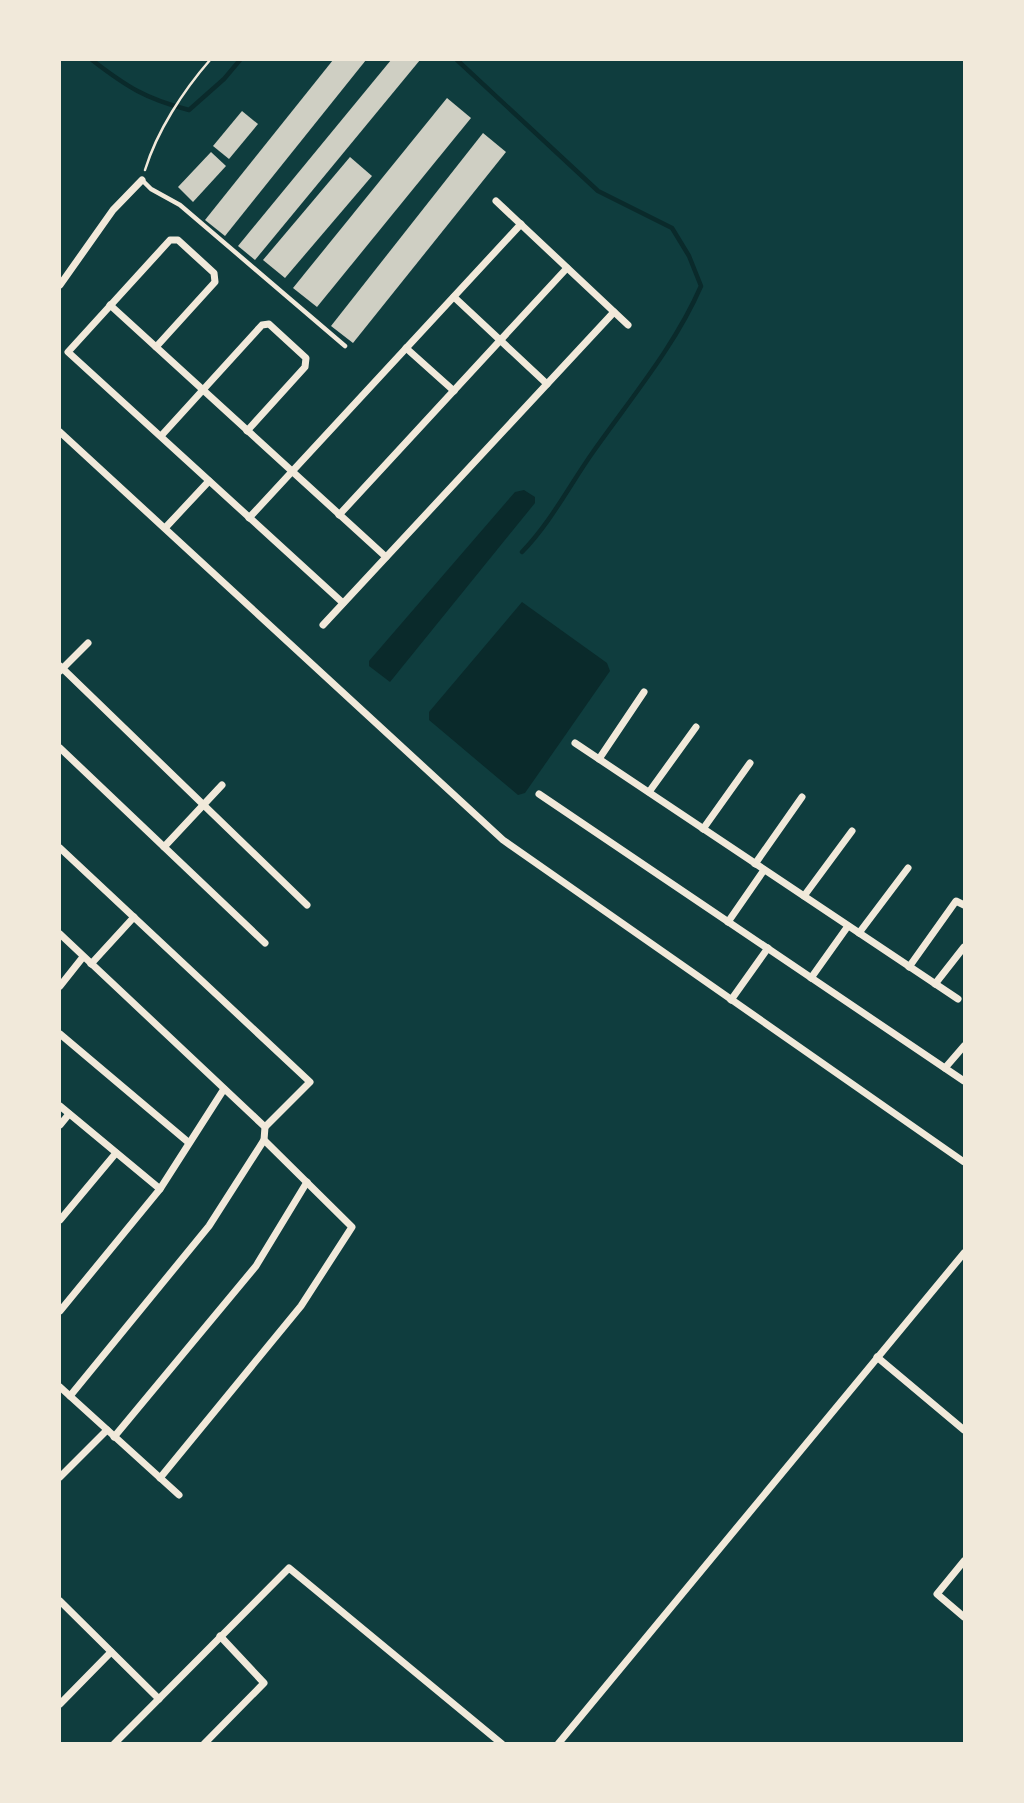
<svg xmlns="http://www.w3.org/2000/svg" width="1024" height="1803" font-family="'PT Sans',sans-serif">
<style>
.water{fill:#0a2a2b}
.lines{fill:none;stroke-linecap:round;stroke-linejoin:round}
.stream{stroke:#0a2a2b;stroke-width:4.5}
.building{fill:#cfcfc3}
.path{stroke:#f1e9da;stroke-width:2.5}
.service{stroke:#f1e9da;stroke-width:4.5}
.minor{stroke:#f1e9da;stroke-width:7}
</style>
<rect width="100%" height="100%" fill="#0f3d3e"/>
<g class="water">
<path d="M524,490L535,497V503L390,682L369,666V661L515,492Z"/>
<path d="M522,602L607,663L610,671L525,793L518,795L429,720V712Z"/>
</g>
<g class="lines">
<g class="stream">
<path d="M92,60C127,87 146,99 189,110L224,79L240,60"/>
<path d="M457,60L598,191L672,228L689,256L701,286C675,346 631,398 593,452C569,486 551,522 522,552"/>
</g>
</g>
<g class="building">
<path d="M333,60H366L225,236L205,220Z"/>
<path d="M391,60H420L255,260L238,246Z"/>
<path d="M447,98L471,118L317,307L293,288Z"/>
<path d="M242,111L258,124L229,159L213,146Z"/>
<path d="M483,133L506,152L353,343L331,326Z"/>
<path d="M211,152L226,166L193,202L178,187Z"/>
<path d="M350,157L372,176L285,278L263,260Z"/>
</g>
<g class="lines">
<path class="path" d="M145,170C157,131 183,91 210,60"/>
<path class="service" d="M142,180L151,189L180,205L345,346"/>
<g class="minor">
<path d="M496,201L628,325"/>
<path d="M60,285L113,210L142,180"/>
<path d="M454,297L547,384"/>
<path d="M110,305L386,557"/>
<path d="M156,347L215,282L214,273L178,240H170L68,352L343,603"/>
<path d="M406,348L454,391"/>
<path d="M60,432L503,840L964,1162"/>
<path d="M161,436L262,325L269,324L306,358L305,367L247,431"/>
<path d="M339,515L567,268"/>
<path d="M249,518L521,224"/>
<path d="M166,527L209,481"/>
<path d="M323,625L614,312"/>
<path d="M60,666L307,905"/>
<path d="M60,671L88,643"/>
<path d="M575,743L958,999"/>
<path d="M60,748L265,943"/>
<path d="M599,759L644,692"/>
<path d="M649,792L696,727"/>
<path d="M539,794L964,1081"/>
<path d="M703,829L750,763"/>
<path d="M164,847L222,785"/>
<path d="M60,848L310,1082L265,1127"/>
<path d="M755,864L802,797"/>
<path d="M804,896L852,831"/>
<path d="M728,922L764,870"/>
<path d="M859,933L908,868"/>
<path d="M60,934L265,1127L264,1140L352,1227L301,1306L160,1478"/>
<path d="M91,964L134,917"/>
<path d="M909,967L956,901L964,905"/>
<path d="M811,978L848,926"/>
<path d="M935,984L964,947"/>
<path d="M60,986L83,957"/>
<path d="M731,1000L768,948"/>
<path d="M60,1034L188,1142"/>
<path d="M945,1068L964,1046"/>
<path d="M60,1106L160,1189"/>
<path d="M60,1125L69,1114"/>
<path d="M60,1220L116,1153"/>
<path d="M60,1311L160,1189L224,1089"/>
<path d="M877,1357L964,1430"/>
<path d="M60,1387L179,1495"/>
<path d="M70,1396L209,1226L264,1140"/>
<path d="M114,1437L256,1266L307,1182"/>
<path d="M60,1477L107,1430"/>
<path d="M964,1561L937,1594L964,1617"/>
<path d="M60,1601L159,1699"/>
<path d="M60,1704L111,1652"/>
<path d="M114,1744L289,1568L502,1744"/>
<path d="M204,1744L264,1683L220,1636"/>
<path d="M558,1744L964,1253"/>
</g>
</g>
<rect width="1024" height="1803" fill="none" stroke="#f1e9da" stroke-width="122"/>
</svg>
